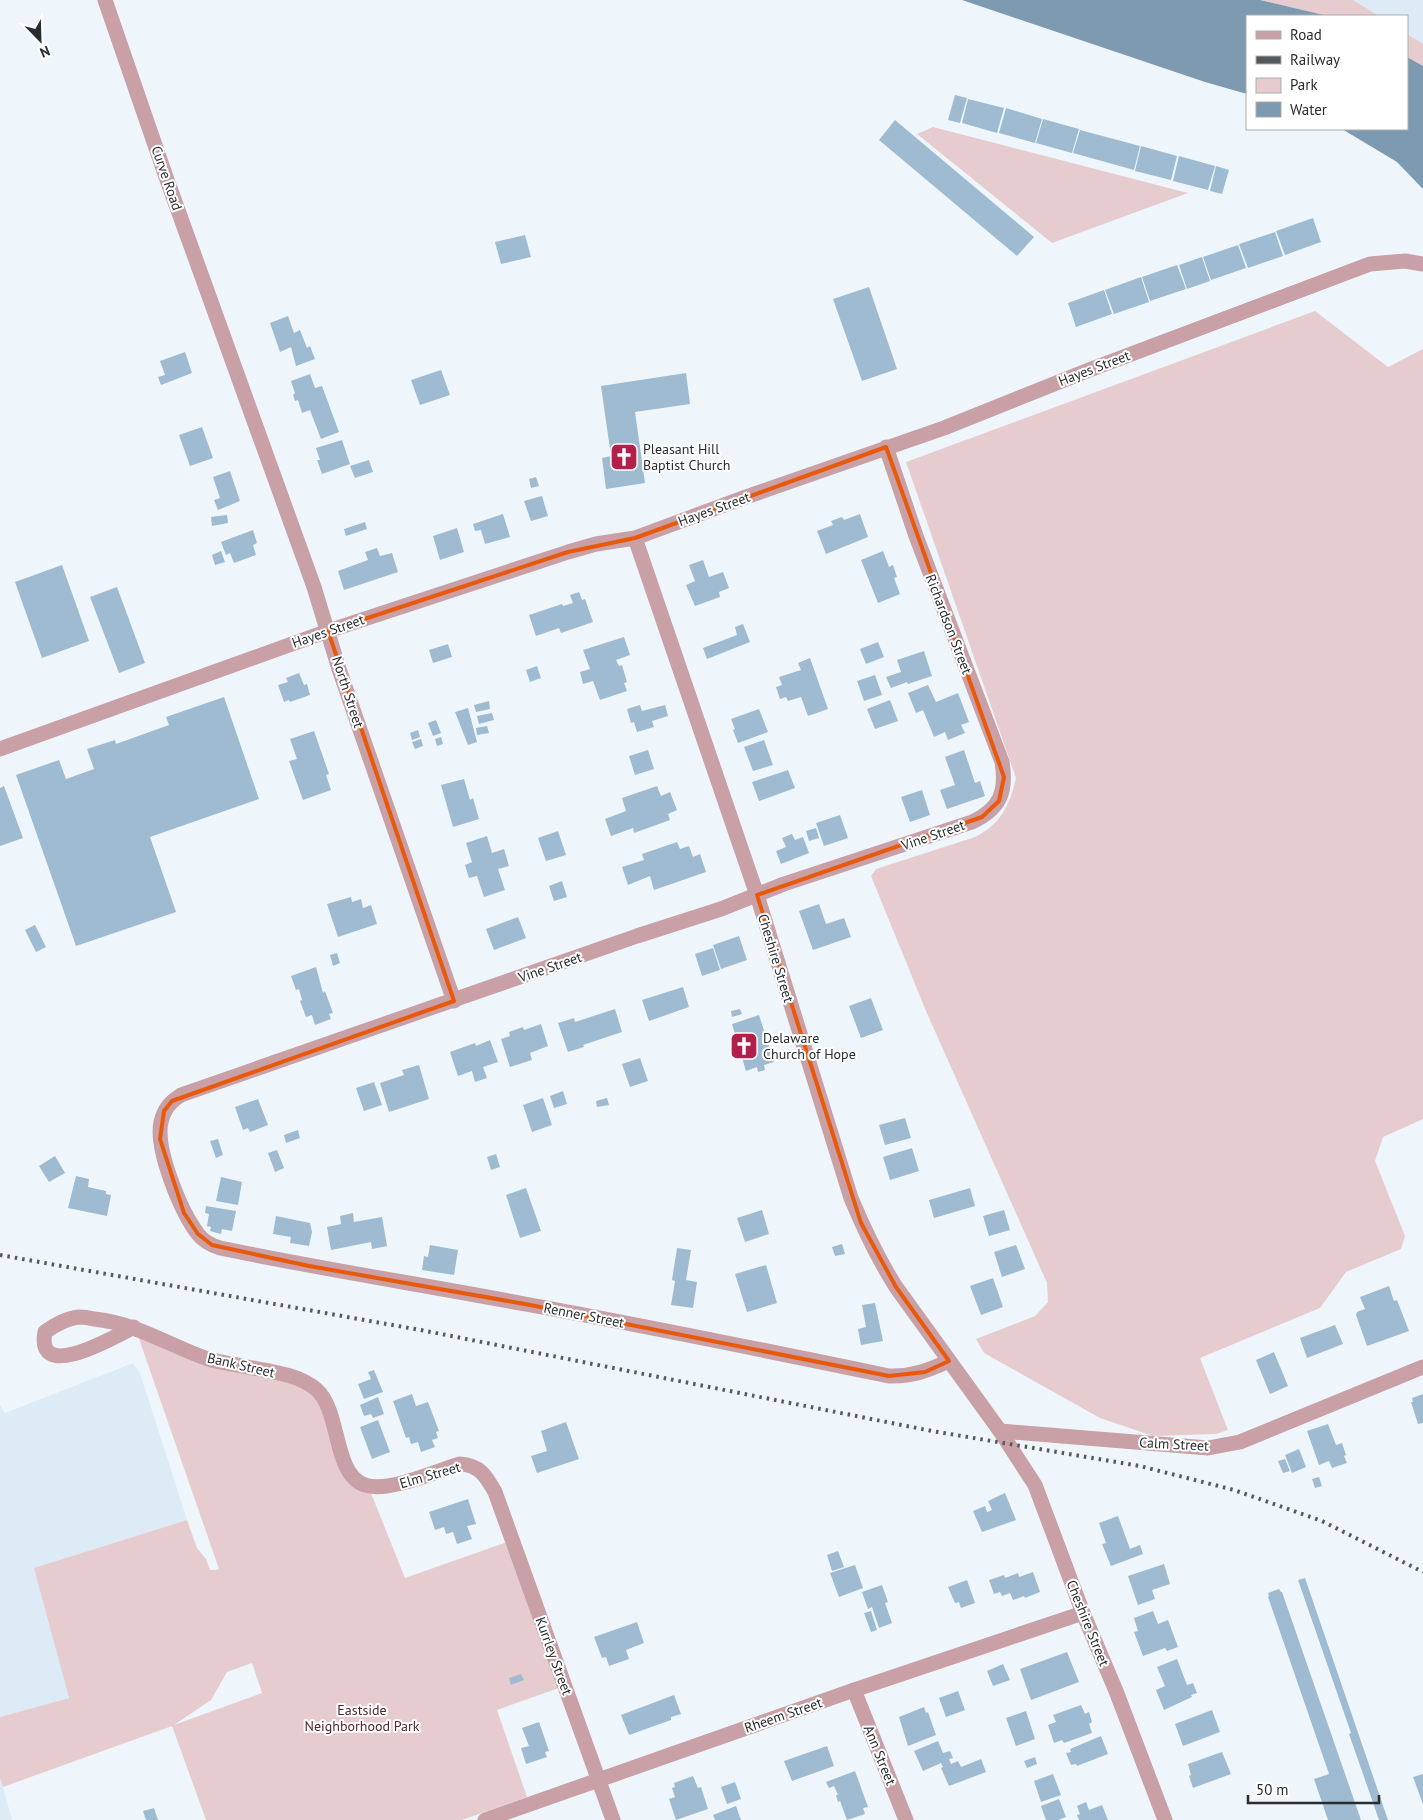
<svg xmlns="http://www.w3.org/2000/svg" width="1423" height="1820" font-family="'PT Sans',sans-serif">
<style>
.built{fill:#dcebf6}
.green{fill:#e7cccf;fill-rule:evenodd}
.water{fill:#7e9ab0}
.building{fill:#9ebbd2}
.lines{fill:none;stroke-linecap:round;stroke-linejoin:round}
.street{stroke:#c8a0a5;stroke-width:15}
.rail{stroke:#55595d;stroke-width:4;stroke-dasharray:2.5 5;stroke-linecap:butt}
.marked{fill:none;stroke:#e8590c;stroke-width:4;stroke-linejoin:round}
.labels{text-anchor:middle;stroke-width:4;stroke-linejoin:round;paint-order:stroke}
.street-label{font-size:14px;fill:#292c2f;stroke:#fff}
.poi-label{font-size:14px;fill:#292c2f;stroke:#fff;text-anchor:start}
.park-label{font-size:14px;fill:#56242e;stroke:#fff}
</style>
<rect width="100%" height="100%" fill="#eef6fc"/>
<g class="built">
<path d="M1353,0H1423V44L1407,34V16H1379Z"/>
<path d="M133,1363L140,1373L187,1520L35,1568L69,1698L0,1717V1405L5,1413Z"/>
<path d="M0,1778L3,1787L12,1820H0Z"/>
</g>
<g class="green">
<path d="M1260,0H1353L1379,16H1328Z"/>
<path d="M1407,34L1423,44V66L1407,57Z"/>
<path d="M933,127L1188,193L1052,243L917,134Z"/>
<path d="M1315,311L1388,367L1423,349V1119L1383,1137L1375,1161L1405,1236L1401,1249L1346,1272L1320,1308L1200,1358L1228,1430L1216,1434L1153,1436L1100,1418L984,1353L976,1339L1035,1316L1048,1302L1047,1283L926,1011L871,876L876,869L975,837C1001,824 1010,805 1016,778L906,462Z"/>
<path d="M137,1333L287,1380L314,1394L321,1404L336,1460L371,1493L405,1578L507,1542L559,1688L497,1710L527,1797L462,1820H206L172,1726L3,1787L0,1778V1717L69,1698L34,1568L187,1520L197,1548L206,1559L210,1570H215L219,1569ZM252,1663L262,1693L174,1725L211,1700L227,1672Z"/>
</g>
<g class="water">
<path d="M962,0H1260L1328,16H1247V94L1205,82Z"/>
<path d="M1407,57L1423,66V189L1397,162L1342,129H1407Z"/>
</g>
<g class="building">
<path d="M955,95L967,98L960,123L948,120Z"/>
<path d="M968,99L1004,108L997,133L962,123Z"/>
<path d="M1006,108L1042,119L1035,143L999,133Z"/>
<path d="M1043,119L1079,129L1072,153L1036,143Z"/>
<path d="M895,120L1034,237L1017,256L879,140Z"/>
<path d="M1080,130L1140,146L1134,170L1073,153Z"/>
<path d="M1141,146L1177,156L1171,180L1135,171Z"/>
<path d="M1179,156L1215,166L1208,190L1173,181Z"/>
<path d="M1216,166L1229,170L1222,194L1210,191Z"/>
<path d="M1313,218L1321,242L1285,255L1276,231Z"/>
<path d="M1275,232L1283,256L1248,268L1239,244Z"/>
<path d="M525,235L531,257L501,264L495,242Z"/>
<path d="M1238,245L1246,268L1211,280L1203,257Z"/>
<path d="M1202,257L1210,281L1187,289L1179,265Z"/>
<path d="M1177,265L1186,289L1150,301L1142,277Z"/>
<path d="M1141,277L1149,302L1114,314L1105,290Z"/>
<path d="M869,287L897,369L862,381L833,299Z"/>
<path d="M1104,290L1112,314L1076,327L1068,303Z"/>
<path d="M288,316L294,333L300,330L307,348L310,346L315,359L296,366L291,347L280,352L270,323Z"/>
<path d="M185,352L192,373L161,385L158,377L165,375L160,361Z"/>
<path d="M441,370L450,395L420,405L411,380Z"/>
<path d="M686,373L690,404L635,412L645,483L606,489L602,458L611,456L601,386Z"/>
<path d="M310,374L315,388L322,386L339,432L321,439L310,410L302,413L298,400L295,401L293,395L295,393L291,381Z"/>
<path d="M202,427L213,458L190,466L179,435Z"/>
<path d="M342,440L350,464L322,474L317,460H320L316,448Z"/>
<path d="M369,460L373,472L355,478L350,466Z"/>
<path d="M230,471L240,501L218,510L214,500L220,498L213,477Z"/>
<path d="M536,477L539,486L531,488L529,479Z"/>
<path d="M542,496L548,516L531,521L524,501Z"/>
<path d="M503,514L510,537L485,544L481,530L475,531L473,524Z"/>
<path d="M860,514L868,537L826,554L817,531L833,525L831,521L842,517L844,520Z"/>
<path d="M227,515L228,523L212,526L211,517Z"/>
<path d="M365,522L367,529L346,536L344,529Z"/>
<path d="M457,528L464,552L440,560L433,536Z"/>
<path d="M253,530L257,543L253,545L256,555L234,563L230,553L226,555L221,542Z"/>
<path d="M377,548L380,556L392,553L398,572L344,590L338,571L368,560L365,552Z"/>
<path d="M221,551L225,562L215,565L212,555Z"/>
<path d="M883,551L889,567L893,565L897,577L894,578L900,594L878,603L861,560Z"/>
<path d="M703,560L709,577L723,572L729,588L719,592L720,597L695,606L686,585L695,581L689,565Z"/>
<path d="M62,565L89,641L42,658L15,582Z"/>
<path d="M117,587L145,663L119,673L90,597Z"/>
<path d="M579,592L582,600L585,599L593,622L561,633L559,628L536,636L529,615L562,604L563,606L573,603L570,595Z"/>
<path d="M743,624L750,642L707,659L703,648L737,635L735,627Z"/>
<path d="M624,637L630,655L616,660L619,666L622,665L627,682L624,683L627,691L600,700L593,681L583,684L580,672L590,669L583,650Z"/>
<path d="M878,642L884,657L866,664L860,649Z"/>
<path d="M448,644L452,657L433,663L429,650Z"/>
<path d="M924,651L932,676L908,684L907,682L891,688L886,677L901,672L897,660Z"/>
<path d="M810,658L828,709L808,716L801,697L788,701L786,697L780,699L776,687L782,685L779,677L801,670L798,663Z"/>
<path d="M537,666L541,678L530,682L526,670Z"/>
<path d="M299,673L304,685L307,684L310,695L290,702L289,700L284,702L278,685L288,682L286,678Z"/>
<path d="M875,675L882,695L864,701L857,681Z"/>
<path d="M928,685L936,702L958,693L969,722L961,725L965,733L948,740L945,732L934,737L923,710L916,713L908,693Z"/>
<path d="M224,697L259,799L150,837L176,912L76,946L16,775L59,760L66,779L94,769L87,749L115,740L116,744L169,725L166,717Z"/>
<path d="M890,700L898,721L875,729L867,709Z"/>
<path d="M489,701L490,709L476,712L474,705Z"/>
<path d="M640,705L642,711L665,705L668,716L652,721L654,727L637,732L634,722L631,723L627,709Z"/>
<path d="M468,708L477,742L468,745L455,712Z"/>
<path d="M759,709L768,732L738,743L733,730L735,729L731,719Z"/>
<path d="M492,713L494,720L479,724L477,716Z"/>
<path d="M436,720L441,733L433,736L428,723Z"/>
<path d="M487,726L489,733L477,735L476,728Z"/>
<path d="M418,730L420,737L412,740L410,733Z"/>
<path d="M314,731L329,774L326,775L331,790L303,800L289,761L297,759L290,739Z"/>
<path d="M441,737L443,744L437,746L435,739Z"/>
<path d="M421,739L423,746L415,749L412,742Z"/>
<path d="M764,740L773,765L753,771L744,747Z"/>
<path d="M648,750L654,769L635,775L629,756Z"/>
<path d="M964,750L975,783L980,781L985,796L947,809L940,790L955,785L945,757Z"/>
<path d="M788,770L795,788L759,801L752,782Z"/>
<path d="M464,779L470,800L473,798L479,819L453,827L441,785Z"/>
<path d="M4,786L23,838L0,846V788Z"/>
<path d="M657,786L661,796L670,792L677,810L668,814L670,820L634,833L633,828L611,836L605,819L626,811L622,798Z"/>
<path d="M922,790L930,815L910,822L901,797Z"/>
<path d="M840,815L848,838L824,846L816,823Z"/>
<path d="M816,828L819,838L809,841L806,831Z"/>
<path d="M558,831L566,855L546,861L538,838Z"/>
<path d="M792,834L795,840L803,837L809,853L781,864L776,851L786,847L782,838Z"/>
<path d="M487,836L492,853L504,849L509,866L498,869L505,890L484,897L477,876L469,878L465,865L472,862L466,843Z"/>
<path d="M677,842L680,849L689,846L693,857L700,854L706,872L654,890L650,876L628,885L622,867L644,860L642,854Z"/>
<path d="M562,881L567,897L554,901L549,886Z"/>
<path d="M351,897L352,902L361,899L363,908L371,905L377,924L338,937L327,904Z"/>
<path d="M819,904L826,924L844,918L851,937L813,950L799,911Z"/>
<path d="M518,917L526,938L494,950L486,929Z"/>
<path d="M35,925L46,947L36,952L25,930Z"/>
<path d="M739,936L747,960L721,969L713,945Z"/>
<path d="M713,948L720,970L702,976L695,954Z"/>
<path d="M337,953L340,963L333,966L330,955Z"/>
<path d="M316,967L323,993L325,991L333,1013L329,1014L331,1019L315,1025L312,1015L306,1017L300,1001L302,1000L299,989L296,990L291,976Z"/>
<path d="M683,987L689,1007L649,1021L642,1000Z"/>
<path d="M871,998L883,1030L861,1038L849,1006Z"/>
<path d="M615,1009L622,1032L583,1045L584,1047L568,1052L558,1023L574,1018L575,1022Z"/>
<path d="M740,1009L742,1014L732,1017L731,1011Z"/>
<path d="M759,1015L774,1062L764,1065L765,1070L758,1072L757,1067L746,1071L732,1024Z"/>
<path d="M541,1024L548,1046L530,1053L532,1060L510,1067L501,1039L510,1036L509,1032L523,1027L524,1030Z"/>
<path d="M490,1040L498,1062L483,1067L487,1078L475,1082L472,1071L458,1076L450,1052L475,1043L476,1046Z"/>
<path d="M640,1058L648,1081L630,1087L622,1064Z"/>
<path d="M419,1065L429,1099L389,1112L380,1083L404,1075L402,1070Z"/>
<path d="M374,1082L382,1105L364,1111L356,1088Z"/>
<path d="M563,1091L567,1104L554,1108L550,1096Z"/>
<path d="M543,1098L552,1125L532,1132L523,1105Z"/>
<path d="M607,1098L609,1105L597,1107L596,1101Z"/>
<path d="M258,1099L268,1125L250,1132L248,1128L243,1130L235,1107Z"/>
<path d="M905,1118L911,1138L885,1145L879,1125Z"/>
<path d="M298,1130L300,1138L286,1143L284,1135Z"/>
<path d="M218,1139L223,1155L216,1158L210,1141Z"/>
<path d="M912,1148L919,1171L890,1180L883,1157Z"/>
<path d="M277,1150L284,1168L275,1172L268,1153Z"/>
<path d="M496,1154L500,1167L491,1170L487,1157Z"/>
<path d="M55,1156L65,1173L49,1182L39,1166Z"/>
<path d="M76,1176L89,1179L88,1187L106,1191V1194L111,1195L107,1216L68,1208Z"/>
<path d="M221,1177L242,1182L238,1205L216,1201Z"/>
<path d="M526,1188L541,1231L520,1238L506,1195Z"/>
<path d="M970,1188L975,1206L934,1218L929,1200Z"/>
<path d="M206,1206L236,1211L232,1231L222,1229L221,1234L210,1231L211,1227L207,1226L209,1214L205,1213Z"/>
<path d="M762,1210L769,1234L745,1242L737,1218Z"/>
<path d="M1004,1210L1010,1230L989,1236L983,1216Z"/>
<path d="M353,1213L354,1222L382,1217L387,1246L372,1249L371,1242L331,1250L327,1227L341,1224L340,1216Z"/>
<path d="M276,1216L310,1223L312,1232L309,1246L290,1243L291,1237L273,1234Z"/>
<path d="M842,1244L845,1254L835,1256L832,1247Z"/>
<path d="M430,1245L458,1250L454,1275L422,1270L424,1256L428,1257Z"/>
<path d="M1016,1245L1025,1269L1002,1277L994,1252Z"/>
<path d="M677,1248L691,1250L686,1280L697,1282L693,1308L671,1305L675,1281L672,1280Z"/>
<path d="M766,1265L777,1303L747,1312L735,1274Z"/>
<path d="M993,1278L1003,1307L981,1315L970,1286Z"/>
<path d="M1389,1286L1394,1301L1397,1300L1409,1331L1367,1346L1356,1315L1357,1312L1365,1309L1360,1297Z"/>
<path d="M875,1303L883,1341L861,1345L858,1329L866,1327L862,1305Z"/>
<path d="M1335,1325L1343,1344L1307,1358L1300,1338Z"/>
<path d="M1274,1352L1288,1386L1270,1394L1256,1360Z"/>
<path d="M374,1370L383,1392L364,1399L358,1384L371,1379L368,1372Z"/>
<path d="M412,1394L416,1406L428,1402L439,1431L436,1432L438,1438L432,1440L435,1447L421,1452L418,1442L411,1444L409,1437L406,1438L393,1401Z"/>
<path d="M1423,1394V1423L1418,1424L1411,1402H1413L1412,1398Z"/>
<path d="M378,1397L384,1414L373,1418L371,1414L364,1416L360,1405Z"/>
<path d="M378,1420L390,1452L372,1459L360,1427Z"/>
<path d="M566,1422L579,1459L537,1473L531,1456L547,1451L541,1431Z"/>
<path d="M1328,1424L1336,1445L1342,1443L1346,1455L1344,1456L1347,1463L1332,1468L1329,1461L1319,1465L1307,1431Z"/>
<path d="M1299,1449L1306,1467L1292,1473L1285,1455Z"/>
<path d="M1285,1459L1290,1471L1283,1473L1278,1461Z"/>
<path d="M1319,1477L1322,1486L1315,1488L1312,1479Z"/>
<path d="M1005,1493L1016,1520L982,1532L973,1511L985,1506L987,1512L992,1510L988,1501Z"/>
<path d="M468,1499L476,1524L467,1526L472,1539L457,1544L453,1532L446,1534L444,1527L435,1530L429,1512Z"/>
<path d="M1118,1516L1130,1549L1140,1545L1143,1554L1111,1566L1102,1544L1106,1543L1099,1523Z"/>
<path d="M838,1551L844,1567L832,1571L827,1555Z"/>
<path d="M1164,1564L1170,1584L1152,1590L1155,1599L1138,1605L1128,1576Z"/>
<path d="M855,1565L863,1588L839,1597L830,1573Z"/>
<path d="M1033,1572L1040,1592L1025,1598L1024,1596L1013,1600L1010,1593L1002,1596L1000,1592L994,1594L989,1580L1004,1575L1005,1578L1018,1573L1019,1577Z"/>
<path d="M1305,1578L1388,1820H1379L1349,1734L1351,1733L1298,1580Z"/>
<path d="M967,1580L975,1603L961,1608L959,1602L955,1603L948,1587Z"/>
<path d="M882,1585L888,1602L885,1603L892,1623L879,1628L872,1607L868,1609L862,1592Z"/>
<path d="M1279,1589L1281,1592H1282L1361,1820H1328L1314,1779L1329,1774L1268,1597L1269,1596L1268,1593Z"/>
<path d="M871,1611L877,1630L871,1632L864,1613Z"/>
<path d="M1153,1611L1158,1624L1168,1620L1178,1647L1167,1651L1165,1648L1143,1656L1134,1632L1138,1631L1134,1618Z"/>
<path d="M637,1622L644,1643L626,1650L629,1659L609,1666L606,1657L602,1658L594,1637Z"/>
<path d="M1067,1652L1079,1682L1031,1700L1020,1669Z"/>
<path d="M1177,1659L1187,1685L1193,1683L1197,1693L1191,1695L1192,1697L1164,1710L1156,1690L1165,1686L1157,1667Z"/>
<path d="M1003,1664L1010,1680L993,1686L987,1671Z"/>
<path d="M521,1674L524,1680L511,1685L509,1678Z"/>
<path d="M958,1691L965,1710L946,1717L939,1698Z"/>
<path d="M674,1695L681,1714L671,1717V1720L629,1735L621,1715Z"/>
<path d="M1081,1705L1085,1714L1089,1712L1092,1722L1089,1724L1092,1733L1064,1743L1062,1740L1054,1743L1048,1725L1056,1722L1053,1715Z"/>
<path d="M924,1707L926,1713L928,1712L936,1735L908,1746L899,1717Z"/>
<path d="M1212,1710L1220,1732L1183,1746L1175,1724Z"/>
<path d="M1026,1711L1035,1739L1016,1746L1006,1718Z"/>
<path d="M539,1722L549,1751L545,1752L547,1757L526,1764L521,1748L529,1746L522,1728Z"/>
<path d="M1101,1736L1108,1754L1077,1766L1076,1764L1071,1765L1066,1753L1071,1752L1070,1749Z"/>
<path d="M938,1741L943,1753L950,1751L953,1758L949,1759L951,1764L958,1761L961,1767L981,1759L986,1772L949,1786L941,1768L943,1767L941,1763L923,1771L914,1751Z"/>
<path d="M827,1746L834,1766L792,1781L784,1761Z"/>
<path d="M1222,1752L1231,1774L1193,1788L1189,1776L1191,1775L1188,1764Z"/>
<path d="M1035,1757L1037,1764L1027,1768L1024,1761Z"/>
<path d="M855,1771L868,1807L863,1808L865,1814L847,1820L840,1801L838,1802L836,1795H838L834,1786L829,1788L826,1782Z"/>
<path d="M1053,1774L1061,1795L1041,1802L1034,1781Z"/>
<path d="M1423,1774V1804L1413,1777Z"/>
<path d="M693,1776L698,1788L701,1787L708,1809L676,1820L669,1799L675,1797L672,1788L675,1787L674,1783Z"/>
<path d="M735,1782L741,1799L727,1804L721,1787Z"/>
<path d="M1059,1799L1066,1817L1058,1820H1046L1041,1806Z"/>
<path d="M1086,1802L1089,1810L1102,1805L1108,1820H1079L1077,1815L1080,1814L1077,1806Z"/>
<path d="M736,1806L741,1820H715L713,1815Z"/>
<path d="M154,1808L158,1820H146L143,1811Z"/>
</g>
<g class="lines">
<g class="street">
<path d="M105,0L166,177L314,587L339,669L454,1001"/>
<path d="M886,447L916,536L1002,762C1007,792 1000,809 972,822L784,884L721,909L637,936L181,1095C170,1102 164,1109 161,1122C155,1149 181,1212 198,1234C203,1241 211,1245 220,1248C322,1269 424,1285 525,1304C647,1326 768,1351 889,1376C912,1377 929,1370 949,1361"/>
<path d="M635,538L757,895L851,1198C864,1229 878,1259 896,1287L1000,1431L1035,1485L1083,1613L1116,1691L1165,1820"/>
<path d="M0,749L328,631L568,552L596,544L635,538L743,498L944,428L1089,370L1370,264L1405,261L1423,264"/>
<path d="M134,1327C116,1336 35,1384 45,1332C55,1325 66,1318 79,1317C84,1317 90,1318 94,1319C136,1323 170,1346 208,1359C219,1362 231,1364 242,1366C266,1371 298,1373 317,1390C341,1412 333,1475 365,1485C388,1493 437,1471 460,1464C480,1465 486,1476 495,1492L613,1820"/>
<path d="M1000,1431L1208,1448L1240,1442L1423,1367"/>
<path d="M854,1690L906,1820"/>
<path d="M485,1820L854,1690L1083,1613"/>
</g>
<path class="rail" d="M0,1255L426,1331L932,1431L1140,1466L1234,1490L1322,1521L1423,1572"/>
</g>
<path class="marked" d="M886,447L1004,777L999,801L982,817L757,895L861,1223L896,1287L949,1361L925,1372L889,1376L525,1304L309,1266L212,1245L198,1234L184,1213L160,1139L164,1111L172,1101L454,1001L328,631L568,552L635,538Z"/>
<defs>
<symbol id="church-square" viewBox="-11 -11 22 22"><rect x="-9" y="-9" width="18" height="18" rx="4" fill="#b11f4b" stroke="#fff"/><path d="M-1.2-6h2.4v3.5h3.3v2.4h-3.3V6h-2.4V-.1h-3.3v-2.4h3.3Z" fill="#fff"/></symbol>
</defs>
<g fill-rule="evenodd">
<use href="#church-square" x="608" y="441" width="32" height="32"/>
<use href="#church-square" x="728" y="1030" width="32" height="32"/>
</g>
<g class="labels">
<g class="street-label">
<text transform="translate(167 178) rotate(71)" y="5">Curve Road</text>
<text transform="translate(1094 368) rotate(-21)" y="5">Hayes Street</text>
<text transform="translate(714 509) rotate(-20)" y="5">Hayes Street</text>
<text transform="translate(949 624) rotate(69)" y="5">Richardson Street</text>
<text transform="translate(328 631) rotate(-19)" y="5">Hayes Street</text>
<text transform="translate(348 692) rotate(72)" y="5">North Street</text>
<text transform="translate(933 835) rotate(-19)" y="5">Vine Street</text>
<text transform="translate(776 958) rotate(73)" y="5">Cheshire Street</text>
<text transform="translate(550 967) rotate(-19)" y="5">Vine Street</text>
<text transform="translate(584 1315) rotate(11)" y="5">Renner Street</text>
<text transform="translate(241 1365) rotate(13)" y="5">Bank Street</text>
<text transform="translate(1174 1444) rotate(3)" y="5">Calm Street</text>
<text transform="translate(430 1475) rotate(-16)" y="5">Elm Street</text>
<text transform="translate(1088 1623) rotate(68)" y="5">Cheshire Street</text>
<text transform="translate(554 1656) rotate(70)" y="5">Kurrley Street</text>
<text transform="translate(783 1715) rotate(-19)" y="5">Rheem Street</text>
<text transform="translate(880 1755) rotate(68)" y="5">Ann Street</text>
</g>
<g class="poi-label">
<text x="643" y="454">Pleasant Hill<tspan x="643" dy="16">Baptist Church</tspan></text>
<text x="763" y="1043">Delaware<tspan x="763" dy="16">Church of Hope</tspan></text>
</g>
<g class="park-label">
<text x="362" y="1715">Eastside<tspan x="362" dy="16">Neighborhood Park</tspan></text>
</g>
</g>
<rect x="1246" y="15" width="162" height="115" fill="#ffffff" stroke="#a9abac"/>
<rect x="1256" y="31" width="25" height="8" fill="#c8a0a5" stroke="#a9abac"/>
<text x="1290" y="40" font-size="15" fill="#292c2f">Road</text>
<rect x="1256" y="56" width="25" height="8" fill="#55595d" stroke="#a9abac"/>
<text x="1290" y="65" font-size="15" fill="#292c2f">Railway</text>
<rect x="1256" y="78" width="25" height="15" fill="#e7cccf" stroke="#a9abac"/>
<text x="1290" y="90" font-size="15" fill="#292c2f">Park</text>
<rect x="1256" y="102" width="25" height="15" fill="#7e9ab0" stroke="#a9abac"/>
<text x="1290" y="115" font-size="15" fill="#292c2f">Water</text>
<g transform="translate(40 40) rotate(157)" stroke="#ffffff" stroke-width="4" paint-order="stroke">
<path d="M0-4L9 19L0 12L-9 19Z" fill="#292c2f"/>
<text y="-8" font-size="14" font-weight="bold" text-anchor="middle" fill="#292c2f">N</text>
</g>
<path d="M1248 1795v8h131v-8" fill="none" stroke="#292c2f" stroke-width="2.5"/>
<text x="1256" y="1795" font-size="15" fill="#292c2f" stroke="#ffffff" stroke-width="4" paint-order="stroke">50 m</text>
</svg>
